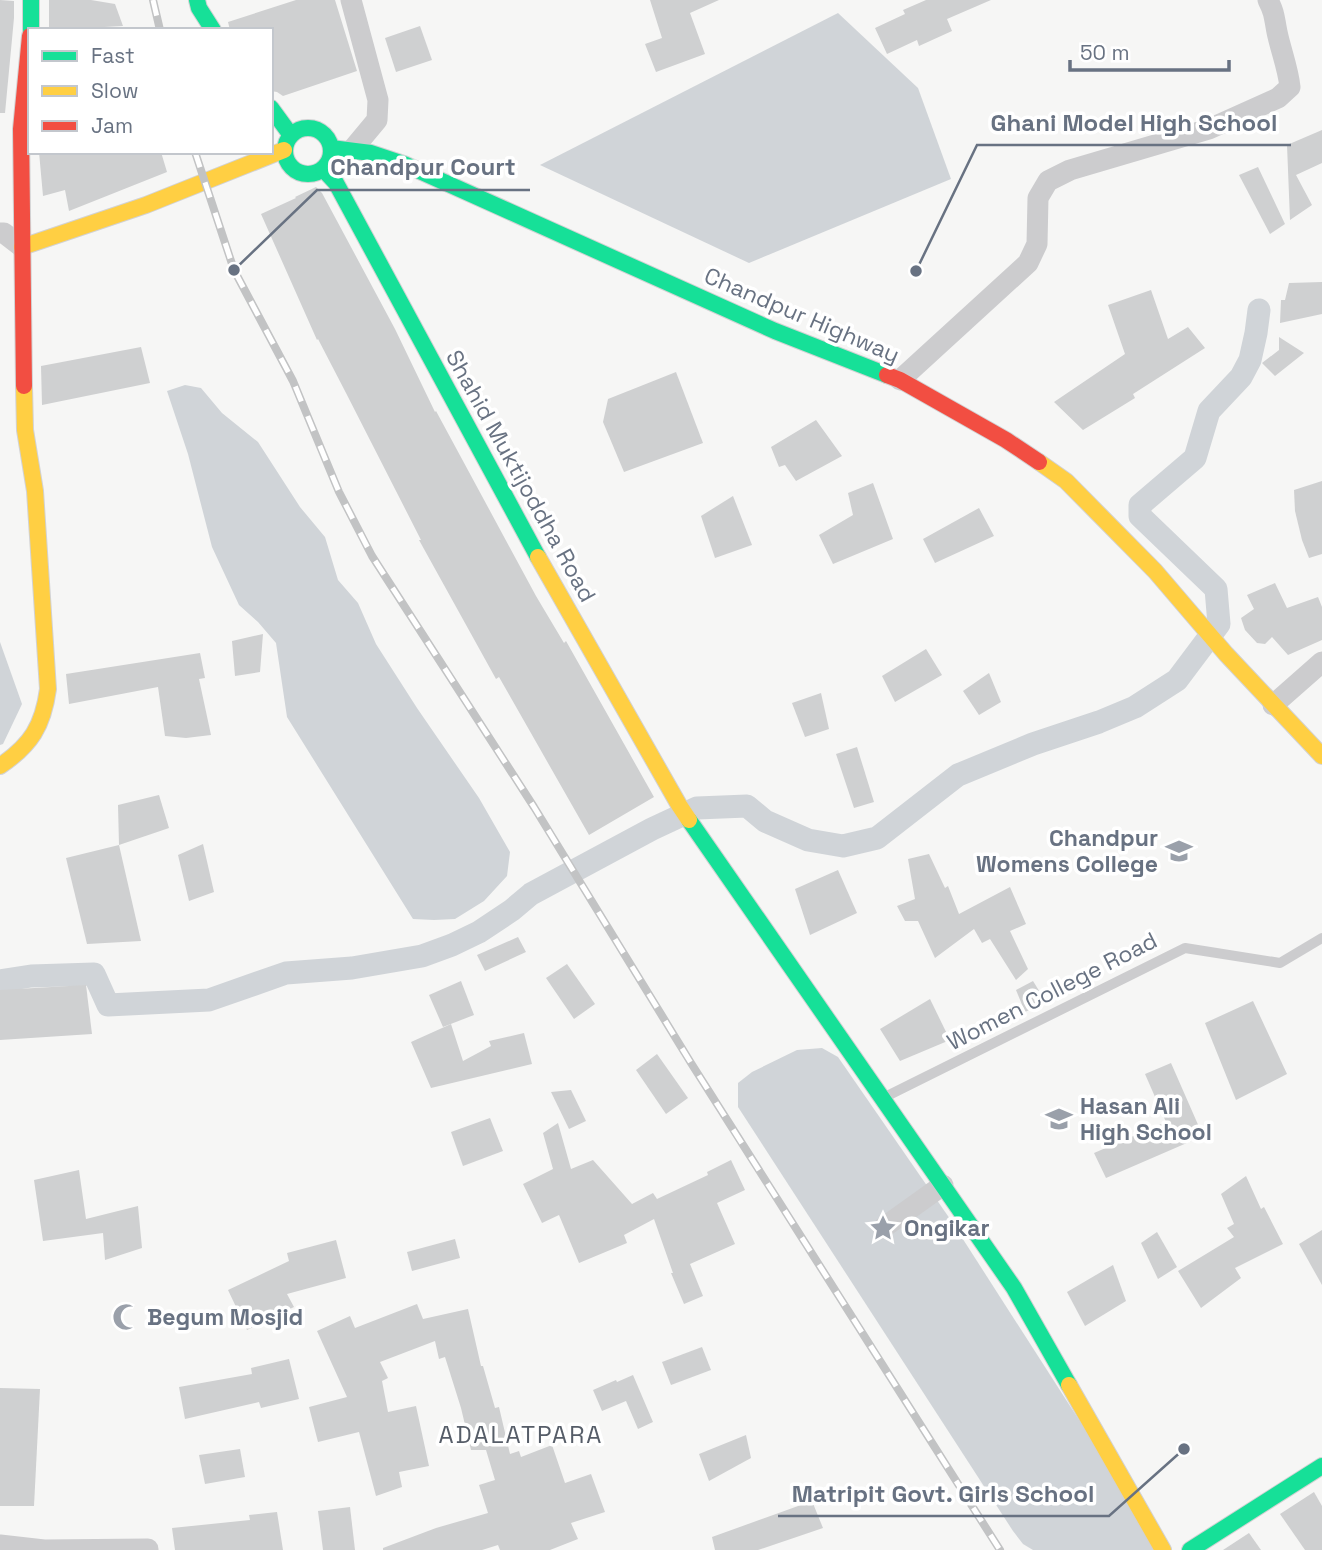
<svg xmlns="http://www.w3.org/2000/svg" width="1322" height="1550" font-family="'Space Grotesk',sans-serif">
<style>
.water{fill:#d0d4d8}
.lines{fill:none;stroke-linecap:round;stroke-linejoin:round}
.canal{stroke:#d0d4d8;stroke-width:23}
.building{fill:#cfd0d1}
.fast-casing{stroke:#d2d2d3;stroke-width:18}
.slow-casing{stroke:#d2d2d3;stroke-width:18}
.jam-casing{stroke:#d2d2d3;stroke-width:18}
.lane{stroke:#ccccce;stroke-width:10}
.street{stroke:#ccccce;stroke-width:21}
.fast{stroke:#16e098;stroke-width:16}
.slow{stroke:#ffcf43;stroke-width:16}
.jam{stroke:#f24e42;stroke-width:16}
.rail-casing{stroke:#c2c3c4;stroke-width:8}
.rail{stroke:#fff;stroke-width:5;stroke-dasharray:16;stroke-linecap:butt}
.labels{text-anchor:middle;stroke-width:7;stroke-linejoin:round;paint-order:stroke}
.street-label{font-size:23px;fill:#687282;stroke:#fff}
.poi-label{font-size:23px;font-weight:bold;fill:#687282;stroke:#fff;text-anchor:start}
.neighbourhood-label{font-size:24px;letter-spacing:2px;fill:#565d68;stroke:#fff}
.leader{fill:none;stroke:#687282;stroke-width:2.5}
.callout-dot{fill:#687282;stroke:#fff;stroke-width:2.5}
.callout-label{font-size:24px;text-anchor:middle;font-weight:bold;fill:#687282;stroke:#fff;stroke-width:7;stroke-linejoin:round;paint-order:stroke}
</style>
<rect width="100%" height="100%" fill="#f6f6f5"/>
<g class="water">
<path d="M838,13L918,88L951,179L749,263L540,165Z"/>
<path d="M185,385L201,388L222,413L258,442L300,507L325,537L338,580L358,603L376,644L417,708L479,798L510,852L507,876L484,901L455,919L434,920L413,919L287,717L276,643L258,622L239,605L212,547L188,454L167,391Z"/>
<path d="M0,642L22,704L3,744L0,745Z"/>
<path d="M822,1048L838,1057L950,1219L1149,1529L1153,1550H1033L1023,1544L1013,1531L738,1107V1083L752,1072L797,1050Z"/>
</g>
<g class="lines">
<path class="canal" d="M0,981L31,976L94,974L108,1005L209,1000L286,973L352,968L422,956L452,945L479,932L512,910L531,894L652,829L697,808L747,806L765,821L808,840L843,846L877,838L958,775L1033,744L1099,722L1135,707L1177,680L1219,624L1216,589L1140,516V505L1195,458L1209,411L1241,377L1250,360L1256,333L1259,310"/>
</g>
<g class="building">
<path d="M0,0L14,1V18L5,113H0Z"/>
<path d="M49,0H91L115,4L123,26L49,30Z"/>
<path d="M296,0H335L357,71L283,96L277,92L271,91V30H230L228,22Z"/>
<path d="M650,0H719L690,13L705,54L656,72L645,44L662,38Z"/>
<path d="M926,0H991L947,19L952,31L919,46L917,40L887,54L875,28L905,14L903,10Z"/>
<path d="M420,26L432,60L396,72L385,38Z"/>
<path d="M1322,130V163L1296,175L1312,205L1290,220L1287,145Z"/>
<path d="M39,152H161L167,172L69,211L65,190L43,196Z"/>
<path d="M1258,167L1285,224L1270,234L1239,175Z"/>
<path d="M316,187L322,193L395,329L435,412L436,411L536,596L564,643L566,641L654,797L589,835L499,677L496,679L419,540H421L346,393L318,339L317,340L261,214L296,198L295,197Z"/>
<path d="M1322,282V314L1280,323L1281,300H1285L1289,283Z"/>
<path d="M1151,290L1168,339L1188,327L1205,348L1133,394L1135,398L1083,430L1054,402L1125,354L1108,305Z"/>
<path d="M1279,337L1304,353L1275,376L1262,363L1279,350Z"/>
<path d="M141,347L150,383L42,405L41,366Z"/>
<path d="M676,372L703,443L624,472L603,422L608,399Z"/>
<path d="M816,420L842,456L796,481L785,465L779,467L771,447Z"/>
<path d="M1322,481V554L1309,558L1302,540L1295,511L1294,490Z"/>
<path d="M873,483L893,539L833,564L819,535L853,515L848,493Z"/>
<path d="M733,496L752,545L715,558L701,516Z"/>
<path d="M979,508L994,536L935,563L923,539Z"/>
<path d="M1275,583L1287,608L1318,597L1322,607V640L1288,655L1272,637L1265,644L1257,643L1245,630L1241,618L1254,609L1247,595Z"/>
<path d="M263,634L260,672L235,676L232,641Z"/>
<path d="M926,649L942,675L895,702L882,676Z"/>
<path d="M200,653L205,678L199,679L211,735L186,738L165,736L158,687L69,704L66,674Z"/>
<path d="M989,673L1001,702L979,715L963,691Z"/>
<path d="M821,693L829,729L805,737L792,703Z"/>
<path d="M857,747L874,802L854,808L836,754Z"/>
<path d="M159,795L169,828L119,845L118,805Z"/>
<path d="M203,844L214,892L189,901L178,855Z"/>
<path d="M119,845L141,941L87,944L66,858Z"/>
<path d="M929,854L945,888L948,886L959,914L1010,887L1026,924L1010,931L1028,969L1016,980L990,939L982,943L974,929L935,958L918,921H905L897,906L915,899L908,859Z"/>
<path d="M838,870L857,913L810,935L795,889Z"/>
<path d="M518,937L526,952L485,971L477,955Z"/>
<path d="M567,964L595,1004L574,1019L546,978Z"/>
<path d="M461,981L474,1015L443,1027L429,995Z"/>
<path d="M1033,981L1046,1002L1025,1012L1016,990Z"/>
<path d="M86,985L92,1034L0,1040V990Z"/>
<path d="M930,999L950,1040L900,1061L880,1029Z"/>
<path d="M1253,1001L1287,1074L1236,1100L1205,1023Z"/>
<path d="M451,1024L463,1061L491,1046L489,1041L524,1033L532,1064L431,1088L411,1042Z"/>
<path d="M657,1054L688,1098L666,1114L636,1070Z"/>
<path d="M1171,1063L1203,1136L1106,1178L1094,1153L1166,1122L1145,1074Z"/>
<path d="M571,1090L586,1121L569,1129L551,1092Z"/>
<path d="M490,1118L503,1151L463,1166L451,1132Z"/>
<path d="M558,1123L571,1169L593,1160L632,1204L653,1193L657,1199L708,1175L707,1172L731,1160L745,1190L717,1203L735,1244L690,1264L703,1296L684,1304L671,1273H673L654,1219L624,1235L627,1243L579,1263L559,1215L542,1223L523,1184L553,1169L543,1133Z"/>
<path d="M79,1170L86,1219L138,1206L142,1248L105,1260L103,1233L43,1241L34,1180Z"/>
<path d="M1246,1176L1261,1209L1264,1207L1283,1244L1235,1268L1241,1278L1201,1308L1178,1271L1234,1237L1227,1228L1234,1224L1221,1194Z"/>
<path d="M1322,1230V1285L1299,1244Z"/>
<path d="M1157,1232L1177,1267L1158,1279L1141,1243Z"/>
<path d="M455,1239L460,1258L412,1271L407,1252Z"/>
<path d="M336,1240L346,1278L287,1294L294,1307L247,1330L228,1290L289,1261L287,1253Z"/>
<path d="M1113,1265L1126,1301L1085,1326L1067,1292Z"/>
<path d="M417,1304L423,1319L468,1309L481,1366H483L495,1408L499,1407L510,1454L519,1451L521,1457L552,1445L565,1483L591,1474L605,1512L571,1523L578,1539L550,1550H500L498,1545L482,1550H383V1548L436,1528L488,1513L479,1485L495,1480L486,1450H471L461,1408L445,1357L439,1359L435,1341L380,1362L388,1378L382,1381L388,1412L416,1406L429,1466L399,1472L402,1487L376,1496L359,1432L318,1442L309,1407L347,1397L317,1331L350,1316L355,1328Z"/>
<path d="M702,1347L711,1370L671,1385L662,1362Z"/>
<path d="M289,1359L299,1399L261,1408L259,1402L185,1419L179,1387L252,1374L251,1368Z"/>
<path d="M633,1375L653,1422L638,1429L626,1401L602,1411L593,1390L616,1380L617,1382Z"/>
<path d="M0,1388L40,1389L34,1506H0Z"/>
<path d="M746,1435L751,1458L709,1481L699,1454Z"/>
<path d="M240,1449L245,1477L205,1484L199,1455Z"/>
<path d="M1314,1492L1322,1506V1550H1305L1280,1514Z"/>
<path d="M812,1501L823,1528L758,1550H715L712,1537Z"/>
<path d="M350,1507L355,1550H323L318,1511Z"/>
<path d="M277,1512L283,1550H175L172,1528L250,1520L249,1515Z"/>
<path d="M1249,1533L1261,1550H1223Z"/>
</g>
<g class="lines">
<defs>
<g id="fast">
<path d="M31,0V30"/>
<path d="M197,0L199,8L213,30"/>
<path d="M271,108L290,134"/>
<circle cx="308" cy="151" r="23"/>
<path d="M331,148L371,153L404,164L775,331L887,375"/>
<path d="M323,169L336,183L538,557"/>
<path d="M689,820L1014,1288L1069,1385"/>
<path d="M1190,1550L1322,1466"/>
</g>
<g id="slow">
<path d="M22,247L146,205L284,150"/>
<path d="M1039,462L1066,481L1155,571L1226,654L1322,756"/>
<path d="M538,557L679,805L689,820"/>
<path d="M0,766C31,745 43,726 48,689L35,491L25,430L24,386"/>
<path d="M1069,1385L1163,1550"/>
</g>
<g id="jam">
<path d="M887,375L900,380L1006,440L1039,462"/>
<path d="M24,386L21,129L30,36"/>
</g>
</defs>
<use href="#fast" class="fast-casing"/>
<use href="#slow" class="slow-casing"/>
<use href="#jam" class="jam-casing"/>
<path class="lane" d="M885,1097L1185,948L1280,963L1322,938"/>
<g class="street">
<path d="M351,0L378,100L377,120L352,150"/>
<path d="M0,233H4L22,247"/>
<path d="M900,380L1028,263L1037,244L1038,198L1048,181L1070,170L1209,129L1278,98L1290,87C1288,68 1281,51 1277,32C1274,17 1275,14 1268,0"/>
<path d="M1273,705L1322,662"/>
<path d="M883,1228L943,1185"/>
<path d="M0,1545L44,1550L148,1549V1550"/>
</g>
<use href="#fast" class="fast"/>
<use href="#slow" class="slow"/>
<use href="#jam" class="jam"/>
<defs>
<g id="rail">
<path d="M153,0L160,30"/>
<path d="M195,152L234,270L293,381L339,492L372,556L534,807L691,1063L1000,1550"/>
</g>
</defs>
<use href="#rail" class="rail-casing"/>
<use href="#rail" class="rail"/>
</g>
<defs>
<symbol id="university-bare" viewBox="-9 -9 18 18"><path d="M0-5L7-2L0 1L-7-2ZM-4 1L0 2.5L4 1V4Q0 6-4 4Z" fill="#9aa0aa" stroke="#fff" stroke-width="2.5" paint-order="stroke"/></symbol>
<symbol id="school-bare" viewBox="-9 -9 18 18"><path d="M0-5L7-2L0 1L-7-2ZM-4 1L0 2.5L4 1V4Q0 6-4 4Z" fill="#9aa0aa" stroke="#fff" stroke-width="2.5" paint-order="stroke"/></symbol>
<symbol id="sight-bare" viewBox="-9 -9 18 18"><path d="M0-6L1.8-2.2L6-1.7L2.9 1.2L3.7 5.4L0 3.3L-3.7 5.4L-2.9 1.2L-6-1.7L-1.8-2.2Z" fill="#9aa0aa" stroke="#fff" stroke-width="2.5" paint-order="stroke"/></symbol>
<symbol id="mosque-bare" viewBox="-9 -9 18 18"><path d="M3.5-4.9A6 6 0 1 0 3.5 4.9A5 5 0 1 1 3.5-4.9Z" fill="#9aa0aa" stroke="#fff" stroke-width="2.5" paint-order="stroke"/></symbol>
</defs>
<g fill-rule="evenodd">
<use href="#university-bare" x="1160" y="832" width="38" height="38"/>
<use href="#school-bare" x="1040" y="1100" width="38" height="38"/>
<use href="#sight-bare" x="864" y="1209" width="38" height="38"/>
<use href="#mosque-bare" x="107" y="1298" width="38" height="38"/>
</g>
<g class="labels">
<g class="street-label">
<text transform="translate(802 315) rotate(23)" y="8">Chandpur Highway</text>
<text transform="translate(521 476) rotate(61)" y="8">Shahid Muktijoddha Road</text>
<text transform="translate(1052 991) rotate(-27)" y="8">Women College Road</text>
</g>
<g class="poi-label">
<text x="1158" y="846" text-anchor="end">Chandpur<tspan x="1158" dy="26">Womens College</tspan></text>
<text x="1080" y="1114">Hasan Ali<tspan x="1080" dy="26">High School</tspan></text>
<text x="904" y="1236">Ongikar</text>
<text x="147" y="1325">Begum Mosjid</text>
</g>
<g class="neighbourhood-label">
<text x="521" y="1443">ADALATPARA</text>
</g>
</g>
<path class="leader" d="M916 271L977 145H1291M234 270L317 190H530M1184 1449L1109 1516H778"/>
<g class="callout-dot">
<circle cx="916" cy="271" r="7"/>
<circle cx="234" cy="270" r="7"/>
<circle cx="1184" cy="1449" r="7"/>
</g>
<g class="callout-label">
<text x="1134" y="131">Ghani Model High School</text>
<text x="423" y="175">Chandpur Court</text>
<text x="943" y="1502">Matripit Govt. Girls School</text>
</g>
<rect x="28" y="28" width="245" height="126" fill="#ffffff" stroke="#c3c7cd" stroke-width="2"/>
<rect x="42" y="51" width="35" height="10" fill="#16e098" stroke="#c3c7cd" stroke-width="2"/>
<text x="91" y="63" font-size="21" fill="#687282">Fast</text>
<rect x="42" y="86" width="35" height="10" fill="#ffcf43" stroke="#c3c7cd" stroke-width="2"/>
<text x="91" y="98" font-size="21" fill="#687282">Slow</text>
<rect x="42" y="121" width="35" height="10" fill="#f24e42" stroke="#c3c7cd" stroke-width="2"/>
<text x="91" y="133" font-size="21" fill="#687282">Jam</text>
<path d="M1070 60v10h159v-10" fill="none" stroke="#687282" stroke-width="3.5"/>
<text x="1080" y="60" font-size="21" fill="#687282" stroke="#ffffff" stroke-width="5" paint-order="stroke">50 m</text>
</svg>
